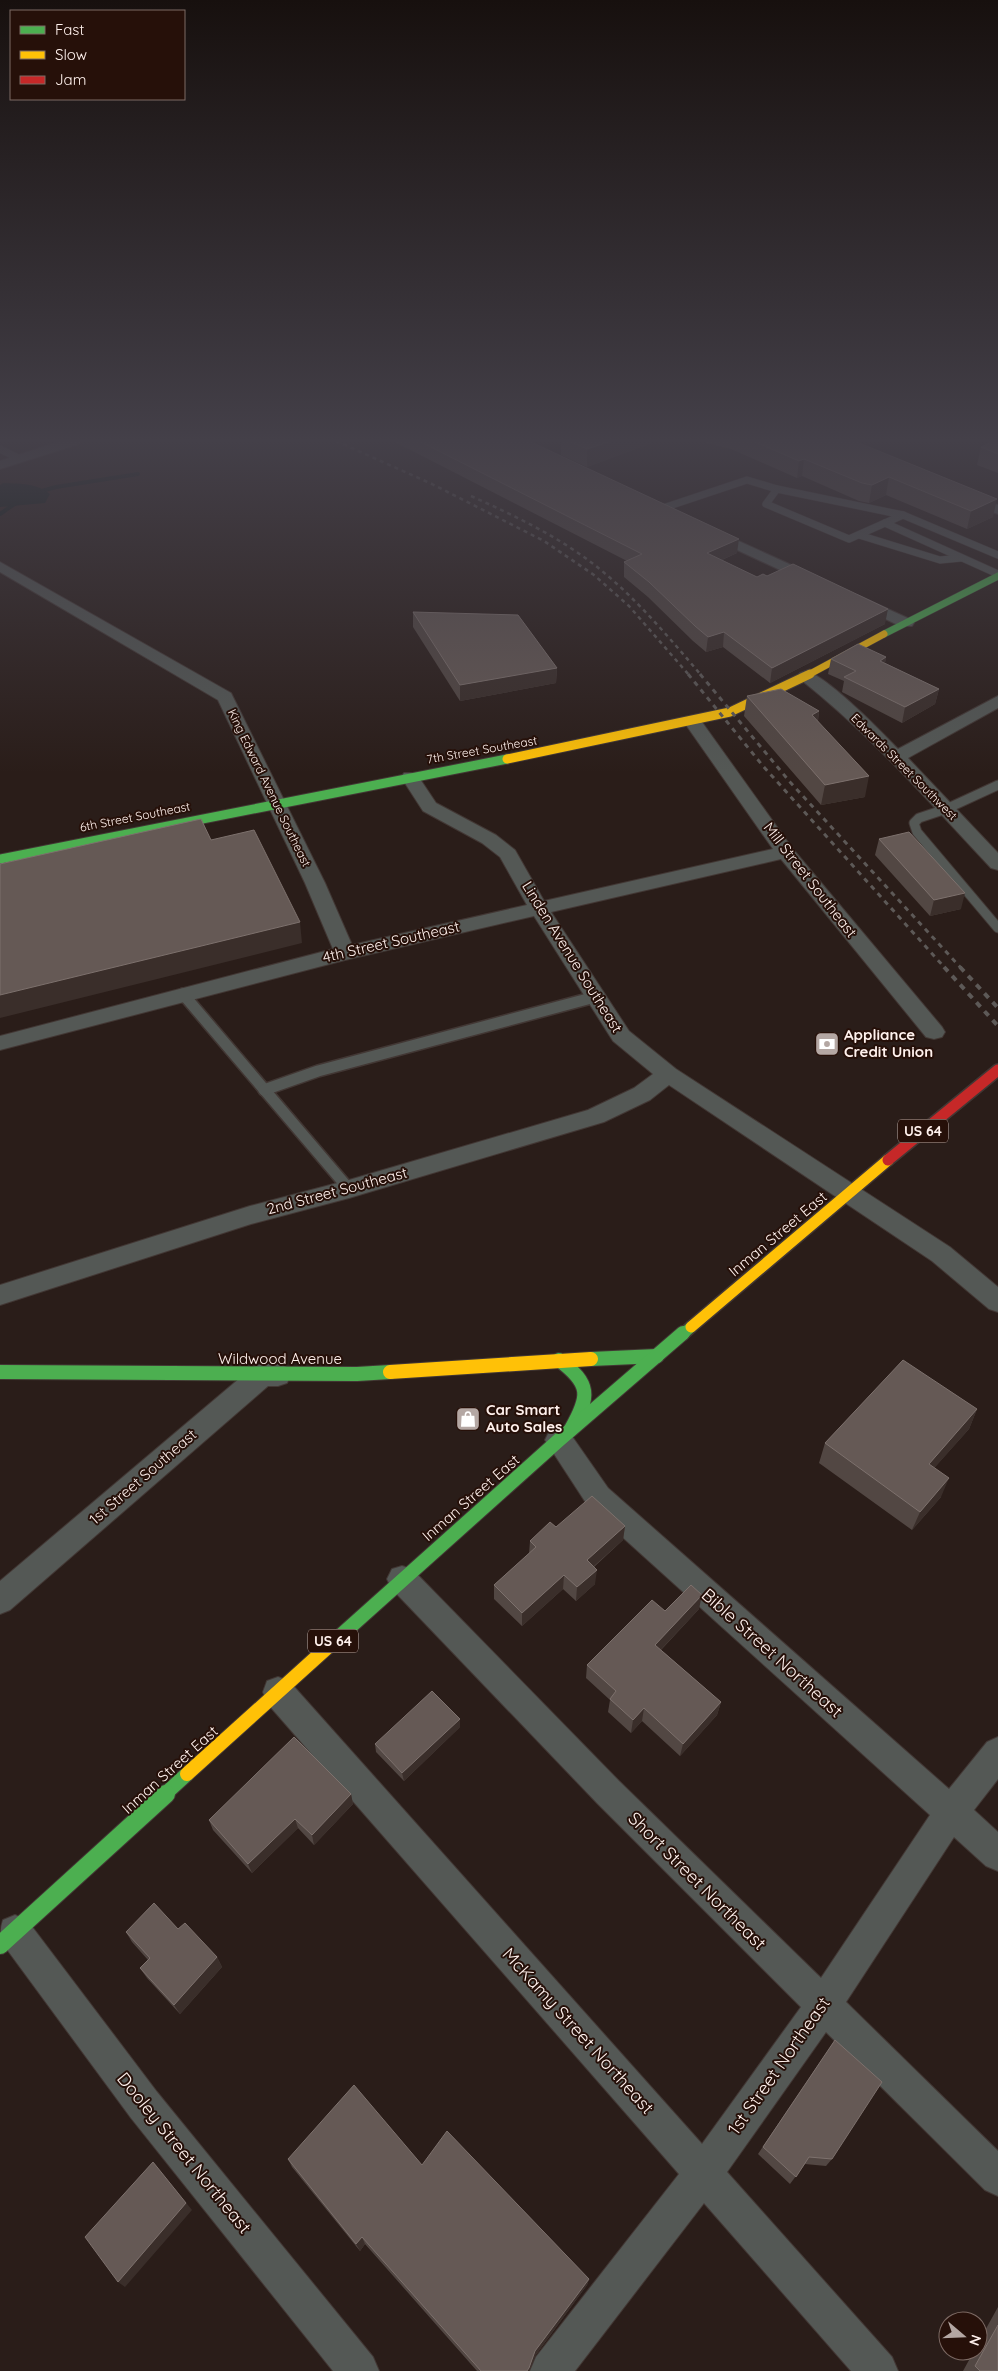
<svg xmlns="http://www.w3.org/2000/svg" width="998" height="2371" font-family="Quicksand,sans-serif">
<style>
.water{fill:#071613}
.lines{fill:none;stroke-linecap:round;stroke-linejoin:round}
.stream{stroke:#071613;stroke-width:4}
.lane-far2-casing{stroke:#423734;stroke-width:8}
.lane-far1-casing{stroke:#423734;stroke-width:11}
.lane-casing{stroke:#423734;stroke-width:14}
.street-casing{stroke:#423734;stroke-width:2}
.fast-far4-casing{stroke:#423734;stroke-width:8}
.fast-far3-casing{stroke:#423734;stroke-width:11}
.fast-far2-casing{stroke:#423734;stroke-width:14}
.fast-far1-casing{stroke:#423734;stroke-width:16}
.fast-casing{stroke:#423734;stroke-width:20}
.slow-far3-casing{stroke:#423734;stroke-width:8}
.slow-far2-casing{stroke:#423734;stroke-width:11}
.slow-far1-casing{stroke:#423734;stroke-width:14}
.slow-casing{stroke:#423734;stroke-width:16}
.jam-casing{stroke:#423734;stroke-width:14}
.lane-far2{stroke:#545855;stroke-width:7}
.lane-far1{stroke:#545855;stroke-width:9}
.lane{stroke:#545855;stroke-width:11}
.street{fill:#545855;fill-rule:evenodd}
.fast-far4{stroke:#4caf50;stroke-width:7}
.fast-far3{stroke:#4caf50;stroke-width:9}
.fast-far2{stroke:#4caf50;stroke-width:11}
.fast-far1{stroke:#4caf50;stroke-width:14}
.fast{stroke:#4caf50;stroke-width:18}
.slow-far3{stroke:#ffc107;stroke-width:7}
.slow-far2{stroke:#ffc107;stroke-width:9}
.slow-far1{stroke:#ffc107;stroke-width:11}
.slow{stroke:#ffc107;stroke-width:14}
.jam{stroke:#c62828;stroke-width:11}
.rail-far2{stroke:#5d5957;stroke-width:2.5;stroke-dasharray:4 4;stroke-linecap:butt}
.rail-far1{stroke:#5d5957;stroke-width:3;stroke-dasharray:5 5;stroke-linecap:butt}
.rail{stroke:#5d5957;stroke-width:4;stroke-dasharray:6 6;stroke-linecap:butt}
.wall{fill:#524743}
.shaded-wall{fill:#3a2e2a}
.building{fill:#655955;stroke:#7d716d}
.labels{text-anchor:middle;stroke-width:4;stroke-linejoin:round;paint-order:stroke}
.far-street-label{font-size:12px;fill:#fff1ed;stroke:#261009}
.shield{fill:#261009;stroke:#beaea9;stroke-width:1}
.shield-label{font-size:14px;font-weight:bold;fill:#fff1ed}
.street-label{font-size:15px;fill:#fff1ed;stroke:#261009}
.poi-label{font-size:15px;font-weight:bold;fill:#fff1ed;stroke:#261009;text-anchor:start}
.near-street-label{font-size:18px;fill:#fff1ed;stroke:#261009}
</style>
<rect width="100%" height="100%" fill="#2a1d19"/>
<path class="water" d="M3,483C21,484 36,483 50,494L45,503L0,507V485Z"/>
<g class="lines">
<g class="stream">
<path d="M38,492L56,487L138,474"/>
<path d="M0,514L16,503"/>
</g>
<defs>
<g id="lane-far2">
<path d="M0,449L18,458"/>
<path d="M777,489L903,515L849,539L766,504Z"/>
<path d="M660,509L747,480L777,489"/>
<path d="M903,515L998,555"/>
<path d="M885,523L998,574"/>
<path d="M859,535L940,560L961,558"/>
</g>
<path id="lane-far1" d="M998,785L946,809L919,818L914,823L917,832L998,928"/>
<g id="lane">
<path d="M183,994L349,1189"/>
<path d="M264,1090L318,1071L595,997"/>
</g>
<g id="street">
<path d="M61,441H81L79,444L0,469V461Z"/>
<path d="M965,493L998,505V514L960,500L958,497L960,494Z"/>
<path d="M710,528L820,578L823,581L820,584H810L705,535L703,532Z"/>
<path d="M0,562L231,693L325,883L352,945L527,905L500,857L482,843L423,811L401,777L404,773H416L436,803L496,835L515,850L544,901L773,849L684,722L687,718H699L792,848L942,1027L945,1032L942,1037L934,1039L926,1037L781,859L551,912L629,1031L676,1069L950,1247L998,1287V1312L989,1309L932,1261L669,1085L650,1100L604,1122L349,1198L251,1224L0,1305V1285L250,1206L349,1180L588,1110L634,1088L653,1074L613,1041L534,916L345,960L0,1050V1036L333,949L305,883L218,700L0,572Z"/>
<path d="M857,595L912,620L914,623L912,626H900L852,603L849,600L852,597Z"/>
<path d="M806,671C827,676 881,731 898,749L998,696V708L908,758L998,853V870L991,868C929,802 871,735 800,679L798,676L800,673Z"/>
<path d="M262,1364H278L287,1367L291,1375L287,1383L278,1386H268L10,1610L0,1614V1581L253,1367Z"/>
<path d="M559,1428L569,1432L608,1488L949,1789L987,1742L998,1737V1779L974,1810L998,1832V1871L986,1866L954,1837L846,2002L998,2151V2196L985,2190L826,2032L727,2172L892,2357L898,2371H851L704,2203L575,2371H530L536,2357L679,2174L267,1703L263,1692L267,1681L278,1677L289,1681L702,2144L801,2007L597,1803L392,1589L387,1579L392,1569L402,1566L412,1569L619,1781L821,1978L930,1815L588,1506L545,1440L549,1432Z"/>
<path d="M15,1915L27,1920L157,2092L373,2357L379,2371H333L131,2118L3,1944C0,1935 0,1929 3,1920Z"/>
</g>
<path id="fast-far4" d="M884,634L998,576"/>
<path id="fast-far3" d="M0,859L507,759"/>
<path id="fast-far2" d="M682,1335L691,1327"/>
<g id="fast-far1">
<path d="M591,1359L657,1356"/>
<path d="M559,1360C591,1384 590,1396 571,1429"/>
<path d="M0,1372L357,1374L390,1372"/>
<path d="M330,1645L559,1440L683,1333"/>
<path d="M164,1795L187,1774"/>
</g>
<path id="fast" d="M0,1945L166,1794"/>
<path id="slow-far3" d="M808,675L884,634"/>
<path id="slow-far2" d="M507,759L730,712L810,674"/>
<path id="slow-far1" d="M691,1327L888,1160"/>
<g id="slow">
<path d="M390,1372L591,1359"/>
<path d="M187,1774L330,1645"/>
</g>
<path id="jam" d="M888,1160L998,1070"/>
</defs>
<use href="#lane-far2" class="lane-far2-casing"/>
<use href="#lane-far1" class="lane-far1-casing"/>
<use href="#lane" class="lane-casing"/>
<use href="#street" class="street-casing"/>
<use href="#fast-far4" class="fast-far4-casing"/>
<use href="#fast-far3" class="fast-far3-casing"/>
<use href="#fast-far2" class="fast-far2-casing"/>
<use href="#fast-far1" class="fast-far1-casing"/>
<use href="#fast" class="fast-casing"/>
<use href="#slow-far3" class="slow-far3-casing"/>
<use href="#slow-far2" class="slow-far2-casing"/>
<use href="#slow-far1" class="slow-far1-casing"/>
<use href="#slow" class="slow-casing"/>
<use href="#jam" class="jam-casing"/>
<use href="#lane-far2" class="lane-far2"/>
<use href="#lane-far1" class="lane-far1"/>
<use href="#lane" class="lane"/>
<use href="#street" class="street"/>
<use href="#fast-far4" class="fast-far4"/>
<use href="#fast-far3" class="fast-far3"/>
<use href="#fast-far2" class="fast-far2"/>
<use href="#fast-far1" class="fast-far1"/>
<use href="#fast" class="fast"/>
<use href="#slow-far3" class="slow-far3"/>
<use href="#slow-far2" class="slow-far2"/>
<use href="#slow-far1" class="slow-far1"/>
<use href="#slow" class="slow"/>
<use href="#jam" class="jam"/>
<g class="rail-far2">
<path d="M336,441L432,484L544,541L594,575L629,606L689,675"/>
<path d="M471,496C511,514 553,534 588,560C631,592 666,634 701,675"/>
</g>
<g class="rail-far1">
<path d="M688,674L763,766L945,968"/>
<path d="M700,674L790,782L961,968"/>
</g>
<g class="rail">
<path d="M944,967L998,1026"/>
<path d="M960,967L998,1008"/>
</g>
</g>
<g class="wall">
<path d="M393,441H529L737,553L722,560L757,577L885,624L770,683L723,647L706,652L693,641L648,597L624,577V562L627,561Z"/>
<path d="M561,441H657L587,467L561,455Z"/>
<path d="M699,441H854L993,517L967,529L886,495L869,503L859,501L802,476L797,478L731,449Z"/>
<path d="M998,441V473L977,465L981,447Z"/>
<path d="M413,612L557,668L556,683L460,701L413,627Z"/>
<path d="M886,657L885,663L939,689L935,704L902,723L842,692L844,681L828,674L831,659Z"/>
<path d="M747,696L819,711L818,721L865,797L821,805L744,716Z"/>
<path d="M879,839L961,909L930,916L875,855Z"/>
<path d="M977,1409L969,1429L934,1468L941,1497L912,1530L819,1463L825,1443Z"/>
<path d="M625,1526L623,1540L594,1567L595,1584L576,1601L563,1589L522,1626L494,1599V1585L529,1554L530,1541L556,1527Z"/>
<path d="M699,1609L661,1650L721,1702L717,1715L680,1756L642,1721L631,1733L608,1712L610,1700L586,1678L587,1665L665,1611Z"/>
<path d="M460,1727L404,1781L376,1752L375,1744Z"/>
<path d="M351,1794L353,1804L314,1845L298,1828L252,1873L213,1830L209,1820Z"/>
<path d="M178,1929L217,1957L222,1967L180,2014L147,1978L140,1968L148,1960L132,1942L126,1932Z"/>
<path d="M835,2040L832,2159L826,2166L805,2164L790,2184L758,2154Z"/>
<path d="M288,2159L422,2165L589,2279L587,2285L535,2356L529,2371H477L365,2244L360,2251L292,2167Z"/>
<path d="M998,2307V2371H963L974,2351H978V2343Z"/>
</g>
<g class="shaded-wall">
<path d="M611,441H657L587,467V449Z"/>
<path d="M804,459L802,476L797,478L799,461Z"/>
<path d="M889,477L886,495L869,503L872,485Z"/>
<path d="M997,499L993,517L967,529L971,511Z"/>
<path d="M739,539L737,553L705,567L707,553Z"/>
<path d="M888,609L885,624L770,683L772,668Z"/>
<path d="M724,632L723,647L706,652L708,637Z"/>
<path d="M886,657L883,673L880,661Z"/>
<path d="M557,668L556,683L460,701V685Z"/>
<path d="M939,689L935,704L902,723L905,707Z"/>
<path d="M819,711L816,731L812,715Z"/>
<path d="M869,776L865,797L821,805L825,785Z"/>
<path d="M965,893L961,909L930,916L934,900Z"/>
<path d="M300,922L302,943L0,1018V995Z"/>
<path d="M977,1409L969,1429L921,1483L929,1464Z"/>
<path d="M949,1478L941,1497L912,1530L920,1512Z"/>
<path d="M625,1526L623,1540L585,1574L587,1560Z"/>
<path d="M597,1570L595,1584L576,1601L577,1587Z"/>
<path d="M564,1575L563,1589L522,1626V1613Z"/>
<path d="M702,1595L699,1609L653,1658L655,1645Z"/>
<path d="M721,1702L717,1715L680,1756L683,1744Z"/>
<path d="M644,1708L642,1721L631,1733L633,1720Z"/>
<path d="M460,1719V1727L404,1781L402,1773Z"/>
<path d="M351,1794L353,1804L314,1845L312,1835Z"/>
<path d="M295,1819L298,1828L252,1873L248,1864Z"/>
<path d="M217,1957L222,1967L180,2014L174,2005Z"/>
<path d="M153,2162L192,2210L125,2287L118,2282Z"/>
<path d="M362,2237L365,2244L360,2251L356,2244Z"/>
<path d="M589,2279L587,2285L535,2356L529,2371H527L535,2351Z"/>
</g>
<g class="building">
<path d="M419,441H529L739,539L707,553L757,577L763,574L767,576L793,564L888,609L772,668L724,632L708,637L695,626L649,582L624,562L642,554Z"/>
<path d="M569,441H611L587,449Z"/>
<path d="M753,441H854L997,499L971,511L889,477L872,485L862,483L804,459L799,461Z"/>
<path d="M994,441H998V454L981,447Z"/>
<path d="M413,612L518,615L557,668L460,685Z"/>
<path d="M858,644L886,657L880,661L939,689L905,707L844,677L856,671L831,659Z"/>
<path d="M781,689L819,711L812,715L869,776L825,785L747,696Z"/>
<path d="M201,819L211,840L254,830L300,922L0,995V864Z"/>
<path d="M909,832L965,893L934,900L879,839Z"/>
<path d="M903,1360L977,1409L929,1464L949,1478L920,1512L825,1443Z"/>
<path d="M592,1496L625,1526L587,1560L597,1570L577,1587L564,1575L522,1613L494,1585L536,1547L530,1541L550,1522L556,1527Z"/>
<path d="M691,1585L702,1595L655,1645L721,1702L683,1744L644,1708L633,1720L610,1699L616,1691L587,1665L652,1600L665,1611Z"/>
<path d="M432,1691L460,1719L402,1773L375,1744Z"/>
<path d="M294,1737L351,1794L312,1835L295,1819L248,1864L209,1820Z"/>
<path d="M154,1903L178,1929L185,1923L217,1957L174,2005L140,1968L150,1958L126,1932Z"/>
<path d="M835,2040L882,2082L832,2159L809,2157L796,2177L763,2147Z"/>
<path d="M354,2085L422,2165L447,2131L589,2279L535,2351L529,2368L527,2371H481L362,2237L356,2244L288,2159Z"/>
<path d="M153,2162L186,2203L118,2282L85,2237Z"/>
<path d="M998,2325V2371H980L975,2366Z"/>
</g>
<linearGradient id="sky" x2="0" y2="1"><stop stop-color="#17100e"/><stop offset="0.57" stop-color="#444049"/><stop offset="1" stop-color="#444049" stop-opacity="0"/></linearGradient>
<rect width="998" height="773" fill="url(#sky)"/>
<defs>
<symbol id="bank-square" viewBox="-11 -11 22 22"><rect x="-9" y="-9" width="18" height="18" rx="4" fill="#b4a7a3" stroke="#261009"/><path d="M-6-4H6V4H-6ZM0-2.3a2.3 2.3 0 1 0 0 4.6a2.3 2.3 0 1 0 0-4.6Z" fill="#fff"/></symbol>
<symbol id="shop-square" viewBox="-11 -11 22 22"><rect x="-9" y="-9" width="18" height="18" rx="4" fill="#b4a7a3" stroke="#261009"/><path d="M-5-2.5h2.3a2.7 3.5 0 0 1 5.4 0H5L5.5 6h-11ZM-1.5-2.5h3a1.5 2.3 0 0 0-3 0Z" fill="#fff"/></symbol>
</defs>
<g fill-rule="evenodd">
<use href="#bank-square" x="813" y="1030" width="28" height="28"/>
<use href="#shop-square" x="454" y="1405" width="28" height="28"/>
</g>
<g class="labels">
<g class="far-street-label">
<text transform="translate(482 750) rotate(-10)" y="4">7th Street Southeast</text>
<text transform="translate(904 767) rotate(45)" y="4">Edwards Street Southwest</text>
<text transform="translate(269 788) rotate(64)" y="4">King Edward Avenue Southeast</text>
<text transform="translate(135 817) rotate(-11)" y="4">6th Street Southeast</text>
</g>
<g class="shield">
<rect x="898" y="1119.5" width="50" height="23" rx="4"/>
<rect x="308" y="1629.5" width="50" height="23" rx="4"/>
</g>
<g class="shield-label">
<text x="923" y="1136">US 64</text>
<text x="333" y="1646">US 64</text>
</g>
<g class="street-label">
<text transform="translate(810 880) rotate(52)" y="5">Mill Street Southeast</text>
<text transform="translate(391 942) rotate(-13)" y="5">4th Street Southeast</text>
<text transform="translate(572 957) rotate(58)" y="5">Linden Avenue Southeast</text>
<text transform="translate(337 1191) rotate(-15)" y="5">2nd Street Southeast</text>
<text transform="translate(778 1234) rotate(-40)" y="5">Inman Street East</text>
<text x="280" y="1364">Wildwood Avenue</text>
<text transform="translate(143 1477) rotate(-41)" y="5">1st Street Southeast</text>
<text transform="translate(471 1498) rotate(-41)" y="5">Inman Street East</text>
<text transform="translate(170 1770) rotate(-42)" y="5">Inman Street East</text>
</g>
<g class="poi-label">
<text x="844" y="1040">Appliance<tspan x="844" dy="17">Credit Union</tspan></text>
<text x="486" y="1415">Car Smart<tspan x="486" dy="17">Auto Sales</tspan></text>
</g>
<g class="near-street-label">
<text transform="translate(772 1653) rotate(42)" y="6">Bible Street Northeast</text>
<text transform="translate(697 1881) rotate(45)" y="6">Short Street Northeast</text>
<text transform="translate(578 2031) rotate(48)" y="6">McKamy Street Northeast</text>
<text transform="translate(779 2066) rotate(-55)" y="6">1st Street Northeast</text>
<text transform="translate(184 2153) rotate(51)" y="6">Dooley Street Northeast</text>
</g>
</g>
<rect x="10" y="10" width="175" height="90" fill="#261009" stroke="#7d6a64"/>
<rect x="20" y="26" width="25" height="8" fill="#4caf50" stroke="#7d6a64"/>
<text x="55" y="35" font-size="15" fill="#fff1ed">Fast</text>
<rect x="20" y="51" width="25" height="8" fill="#ffc107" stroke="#7d6a64"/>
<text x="55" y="60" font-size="15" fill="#fff1ed">Slow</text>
<rect x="20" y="76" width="25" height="8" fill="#c62828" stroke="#7d6a64"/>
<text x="55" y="85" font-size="15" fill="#fff1ed">Jam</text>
<g transform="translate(963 2336) rotate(109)"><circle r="24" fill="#261009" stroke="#7d6a64"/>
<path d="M0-4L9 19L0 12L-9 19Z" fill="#b4a7a3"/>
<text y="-8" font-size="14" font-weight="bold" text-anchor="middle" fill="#fff1ed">N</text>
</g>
</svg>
